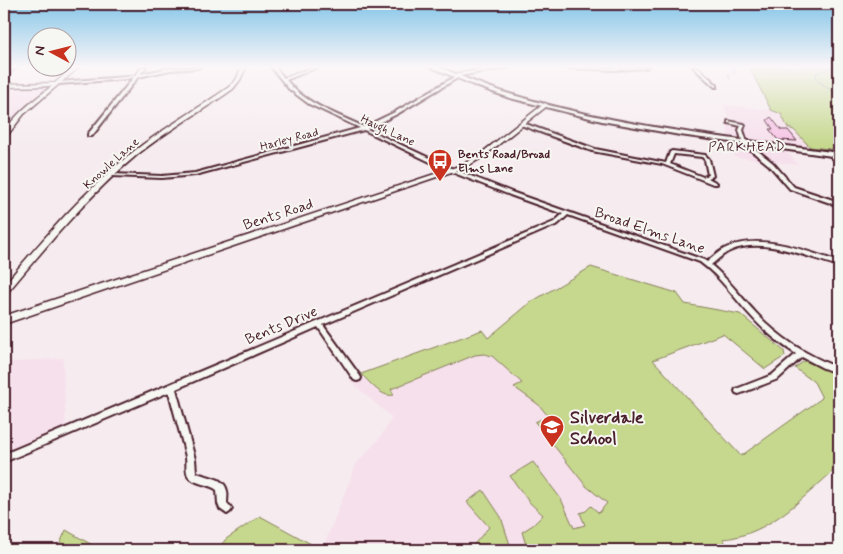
<svg xmlns="http://www.w3.org/2000/svg" width="843" height="554" font-family="Mynerve,sans-serif">
<style>
.built{fill:#f6e0ec}
.green{fill:#c5d88d;stroke:#887c5c}
.lines{fill:none;stroke-linecap:round;stroke-linejoin:round}
.stream{stroke:#72929c;stroke-width:1}
.building{fill:#f5c4e5;stroke:#4a1f2b}
.street-casing{stroke:#4a1f2b;stroke-width:4}
.secondary-casing{stroke:#4a1f2b;stroke-width:3}
.primary-casing{stroke:#4a1f2b;stroke-width:4}
.street{fill:#f6f6f2;fill-rule:evenodd}
.secondary{fill:#f6f6f2;fill-rule:evenodd}
.primary{fill:#f6f6f2;fill-rule:evenodd}
.labels{text-anchor:middle;stroke-width:4;stroke-linejoin:round;paint-order:stroke}
.far-street-label{font-size:12px;fill:#4a1f2b;stroke:#f6f6f2}
.far-poi-label{font-size:12px;font-weight:bold;fill:#4a1f2b;stroke:#f6f6f2;text-anchor:start}
.far-neighbourhood-label{font-size:14px;letter-spacing:1px;fill:#4a1f2b;stroke:#f6f6f2}
.street-label{font-size:15px;fill:#4a1f2b;stroke:#f6f6f2}
.near-poi-label{font-size:18px;font-weight:bold;fill:#4a1f2b;stroke:#f6f6f2;text-anchor:start}
</style>
<rect width="100%" height="100%" fill="#f6ecef"/>
<filter id="ink" filterUnits="userSpaceOnUse"><feTurbulence type="fractalNoise" baseFrequency=".02" numOctaves="2"/><feDisplacementMap in="SourceGraphic" scale="10" xChannelSelector="R" yChannelSelector="G"/><feConvolveMatrix kernelMatrix="1 2 1 2 8 2 1 2 1" color-interpolation-filters="sRGB"/></filter>
<g filter="url(#ink)">
<g class="built">
<path d="M4,87L46,86L47,87L24,106L4,128Z"/>
<path d="M723,105L771,110L781,114L808,145L816,148L820,152L783,148L799,165L735,157L729,144L728,136V122L733,123V118L729,117Z"/>
<path d="M482,330L520,381L673,384L789,510L761,529L689,550H322L356,464L379,439L392,418L350,381L361,374Z"/>
<path d="M63,358L66,431L4,458V363Z"/>
</g>
<g class="green">
<path d="M749,67H839V77H836L835,81L839,87V150L810,147L794,130L788,128L781,114L771,110Z"/>
<path d="M591,267L677,293L685,304L740,314L784,351L785,356L765,369L723,334L653,360L741,456L822,398L814,382L795,368L804,361L839,374V466C805,495 770,535 723,539L730,550H469L489,527L467,502L483,490L501,517L511,548L526,545L522,532L533,525L543,515L529,502L510,476L533,462L561,499L574,528L585,525L580,513L586,511L591,506L599,513L607,503L586,486L535,422L548,416L539,405L514,387L522,383L492,356L484,354L475,355L391,389L394,395C381,398 370,382 361,374L482,330L488,338L531,302Z"/>
<path d="M260,516L322,550H217L226,539Z"/>
<path d="M66,530L101,550H57Z"/>
</g>
<g class="lines">
<g class="stream">
<path d="M836,67L816,73L817,80L832,91L839,103"/>
<path d="M730,79L728,74L735,73L734,68L737,67"/>
</g>
</g>
<path class="building" d="M771,117L781,130H788L797,141L778,140L769,129H773L767,120Z"/>
<g class="lines">
<defs>
<g id="street">
<path d="M13,67H17L4,77V74Z"/>
<path d="M142,67H146L140,74L170,68L200,67L198,68L170,70L138,77L92,136H88V134L134,77L126,79L58,84L56,83L58,82L126,77L136,75Z"/>
<path d="M271,67H275L284,78L313,67H318L286,80C305,104 337,114 364,127L395,112L456,76L454,75L455,74L500,67H509L459,76V77L397,114L367,129L453,169L514,193L704,260L707,262C713,257 719,251 726,248C760,232 806,251 839,262V266C807,257 762,236 730,251C723,254 717,260 711,265C728,279 741,297 756,313C779,338 808,356 839,368V374L823,368L802,357L778,379L739,394L736,393L735,391L736,389L772,375L796,354C779,343 764,331 751,316C734,298 721,277 700,262L568,215L558,224L323,325L360,376L361,378L360,380L357,381L354,380L318,327L176,389L195,459L196,472C206,478 224,476 227,491C228,495 227,499 227,503L230,506L232,509L230,512L227,514L220,509L218,504L217,490C210,484 194,484 189,477C185,472 187,463 186,457C181,435 174,413 169,392L4,462V454L554,222L563,214L510,195L449,171L364,130L195,175L162,178L112,176L110,175L112,174L162,176L195,173L360,128L309,104L289,89Z"/>
<path d="M564,67L616,68L648,67L646,68L616,70L566,68Z"/>
<path d="M693,67H697L717,85V87H715Z"/>
<path d="M728,121L744,124L745,125L743,130L747,142L773,163L794,187L839,202V206L790,189L769,165L743,144L739,130L741,126L728,123Z"/>
<path d="M521,123H523L595,149L666,163L670,152L672,151L705,155L709,159L713,176L708,178L717,183V184H713L662,164L592,151L521,125ZM674,154L702,157L705,160L708,175L703,177L670,164Z"/>
<path d="M829,153H833L839,159V162H837L829,155Z"/>
</g>
<g id="secondary">
<path d="M74,67H79L24,114L6,137L4,138C4,122 39,96 52,86L4,87V84L55,83Z"/>
<path d="M242,67H246L240,80L233,89C202,111 168,130 138,154C89,195 48,244 7,293L4,294V285C44,238 85,190 134,151C164,128 198,109 229,87L236,80Z"/>
<path d="M545,103L548,105L547,106L483,157L466,167L4,324V316L462,165L479,155Z"/>
</g>
<path id="primary" d="M431,67H439C463,77 488,88 513,95C619,127 730,138 839,153V157L680,135L602,121L510,98L476,86Z"/>
</defs>
<use href="#street" class="street-casing"/>
<use href="#secondary" class="secondary-casing"/>
<use href="#primary" class="primary-casing"/>
<use href="#street" class="street"/>
<use href="#secondary" class="secondary"/>
<use href="#primary" class="primary"/>
</g>
</g>
<linearGradient id="sky" x2="0" y2="1"><stop stop-color="#83c5e8"/><stop offset="0.46" stop-color="#fbf6f8"/><stop offset="1" stop-color="#fbf6f8" stop-opacity="0"/></linearGradient>
<rect width="843" height="145" fill="url(#sky)"/>
<defs>
<symbol id="bus-pin" viewBox="-11 -11 22 30"><path d="M0 17L-7.5 6A9.5 9.5 0 1 1 7.5 6Z" fill="#c8321e" stroke="#f6f6f2"/><path d="M-5-6H5V4H4V6H2V4H-2V6H-4V4H-5ZM-3.5-4V0h7V-4ZM-3.5 1.2v1.5H-2V1.2ZM2 1.2v1.5H3.5V1.2Z" fill="#fff"/></symbol>
<symbol id="school-pin" viewBox="-11 -11 22 30"><path d="M0 17L-7.5 6A9.5 9.5 0 1 1 7.5 6Z" fill="#c8321e" stroke="#f6f6f2"/><path d="M0-5L7-2L0 1L-7-2ZM-4 1L0 2.5L4 1V4Q0 6-4 4Z" fill="#fff"/></symbol>
</defs>
<g fill-rule="evenodd">
<use href="#bus-pin" x="426" y="147" width="28" height="38"/>
<use href="#school-pin" x="538" y="413" width="28" height="38"/>
</g>
<g class="labels">
<g class="far-street-label">
<text transform="translate(388 130) rotate(25)" y="4">Haugh Lane</text>
<text transform="translate(289 139) rotate(-15)" y="4">Harley Road</text>
<text transform="translate(111 163) rotate(-42)" y="4">Knowle Lane</text>
</g>
<g class="far-poi-label">
<text x="458" y="158">Bents Road/Broad<tspan x="458" dy="14">Elms Lane</tspan></text>
</g>
<g class="far-neighbourhood-label">
<text x="747" y="151">PARKHEAD</text>
</g>
<g class="street-label">
<text transform="translate(278 214) rotate(-18)" y="5">Bents Road</text>
<text transform="translate(650 230) rotate(19)" y="5">Broad Elms Lane</text>
<text transform="translate(281 325) rotate(-23)" y="5">Bents Drive</text>
</g>
<g class="near-poi-label">
<text x="570" y="423">Silverdale<tspan x="570" dy="21">School</tspan></text>
</g>
</g>
<rect width="843" height="554" fill="none" stroke="#f6f6f2" stroke-width="20"/>
<rect x="10" y="10" width="823" height="534" fill="none" stroke="#4a1f2b" stroke-width="2" filter="url(#ink)"/>
<g transform="translate(52 52) rotate(277)"><circle r="24" fill="#f6f6f2" stroke="#b1a0a2"/>
<path d="M0-4L9 19L0 12L-9 19Z" fill="#c8321e"/>
<text y="-8" font-size="14" font-weight="bold" text-anchor="middle" fill="#4a1f2b">N</text>
</g>
</svg>
